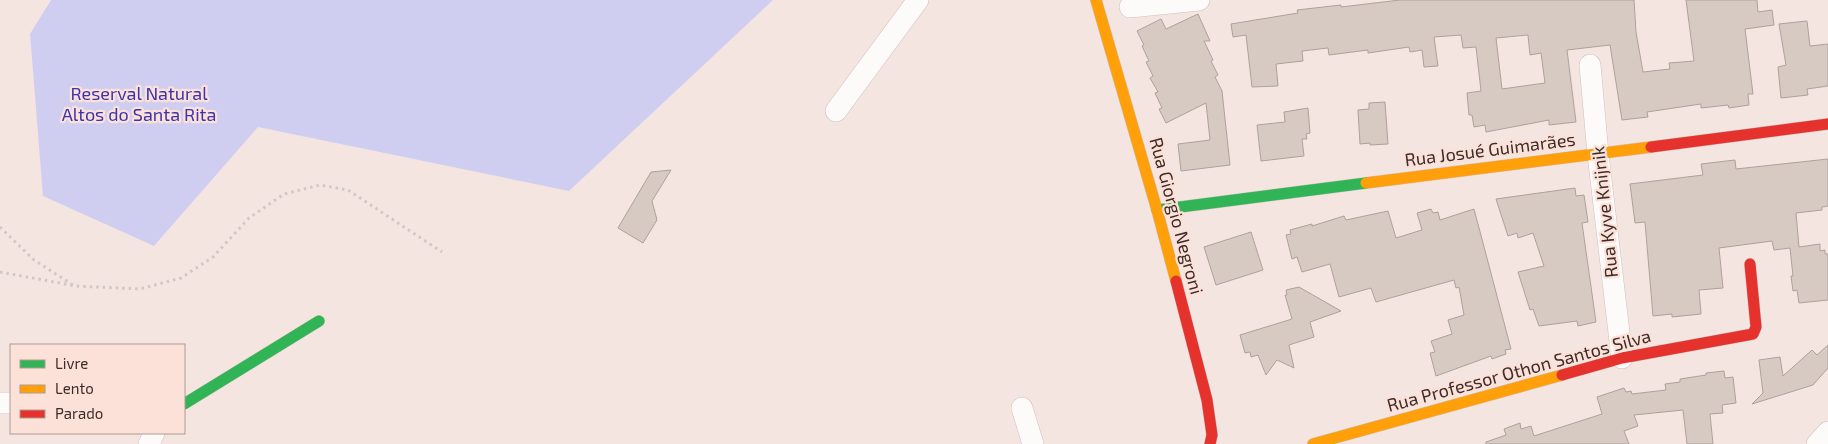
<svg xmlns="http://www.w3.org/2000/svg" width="1828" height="444" font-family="'Exo 2',sans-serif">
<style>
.green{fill:#d0cef0}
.building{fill:#d7cac3;stroke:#aea19b;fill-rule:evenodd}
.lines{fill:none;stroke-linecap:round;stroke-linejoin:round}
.street-casing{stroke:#d0c1bd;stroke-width:22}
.fast-casing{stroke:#d0c1bd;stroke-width:12}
.slow-casing{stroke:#d0c1bd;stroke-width:12}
.jam-casing{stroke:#d0c1bd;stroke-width:12}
.path{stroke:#cfc8c5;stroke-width:3;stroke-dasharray:2.5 4;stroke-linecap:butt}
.street{stroke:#fdfbfa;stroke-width:21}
.fast{stroke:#30b455;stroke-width:11}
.slow{stroke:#ff9f0a;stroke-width:11}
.jam{stroke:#e5322d;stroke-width:11}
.labels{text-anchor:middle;stroke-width:4.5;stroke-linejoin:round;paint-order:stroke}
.park-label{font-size:18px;fill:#3c33ae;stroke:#fce1d9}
.street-label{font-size:18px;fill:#3d2c27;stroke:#fce1d9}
</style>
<rect width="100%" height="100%" fill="#f4e5e1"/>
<path class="green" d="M51,0H773L569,191L258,127L154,246L43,196L30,34Z"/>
<g class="building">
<path d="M1400,0H1634L1636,32L1643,72L1670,69L1669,63L1694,61L1686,0H1757L1758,12L1772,10L1774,25L1745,29L1753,94H1748L1749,105L1729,108L1728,105L1701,108V104L1647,112L1648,117L1622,120L1610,45L1567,50L1576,122L1549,125V120L1486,132L1485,125L1474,127L1472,115H1469L1467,93L1481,91L1476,47L1463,48L1461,35L1434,37L1438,66L1424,67L1422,50L1410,52L1409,47L1368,53V50L1329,55L1328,48L1302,51L1303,61L1276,64L1278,86L1252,87L1246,35L1233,37L1231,24L1298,13L1297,10L1341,5V7ZM1528,35L1530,55L1541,53L1545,83L1502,89L1496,38Z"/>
<path d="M1198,14L1210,41H1204L1213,60L1211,61L1218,75L1215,77L1222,91L1230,165L1181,171L1178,144L1210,140L1206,103L1166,123L1159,109L1162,108L1155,93L1158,92L1150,78L1153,76L1146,62L1149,61L1142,46L1144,45L1137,31L1161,19L1166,29Z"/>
<path d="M1807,21L1810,46L1828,44V86L1807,89L1808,95L1781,98L1778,67L1786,65L1779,24Z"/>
<path d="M1385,102L1388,144L1370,145V143L1360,144L1358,110L1369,109V103Z"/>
<path d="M1308,108L1310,133L1306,134L1307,139H1302L1304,156L1261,161L1257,125L1285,122L1284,112Z"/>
<path d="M1828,159V206L1822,207V210L1796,213L1799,247L1820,244V251L1825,250V254H1828V300L1799,303L1797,290L1793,291L1791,276H1793L1790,248L1774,250L1772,241L1719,248L1723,288L1699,290L1701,314L1672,317V314L1653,316L1645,222L1635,223L1630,184L1703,175L1701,164L1735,160L1736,169Z"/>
<path d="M671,170L652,201L657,220L643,243L618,228L651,172Z"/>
<path d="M1575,188L1576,196L1584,195L1588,222L1582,223L1596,322L1578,326L1577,321L1539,326L1533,309L1530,310L1518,272L1544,266L1533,233L1518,238L1517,233L1508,236L1496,199Z"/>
<path d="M1431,209L1433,213L1438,212L1440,220L1474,209L1511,349L1505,350L1506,354L1492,359L1491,356L1436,376L1430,353L1435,352L1431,341L1452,334L1448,320L1464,315L1459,287L1456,288L1454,280L1376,302L1371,288L1339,297L1330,264L1302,272L1297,257L1292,259L1286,235L1291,234L1290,230L1312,224V226L1344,216L1346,220L1388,211L1396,238L1422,230L1417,213Z"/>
<path d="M1251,232L1263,270L1216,285L1204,247Z"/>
<path d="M1299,287L1341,311L1310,322L1314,337L1289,345L1294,368L1277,360L1266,375L1258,355L1251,357L1250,352L1245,353L1240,335L1292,319L1285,295H1287L1286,290Z"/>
<path d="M1828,345V368L1813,385L1752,404L1763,393L1759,360L1780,357L1783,376L1812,350L1817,355Z"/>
<path d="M1724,371L1725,378L1733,377L1736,403L1722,405L1723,413L1710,414L1713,444H1687L1683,410L1634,415L1638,426L1624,431L1629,444H1486V442L1506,435L1504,429L1520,423L1521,429L1531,426L1534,436L1602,414L1597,397L1624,388L1626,392L1631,391L1632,394L1666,390L1665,384L1680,382V379L1706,375V373Z"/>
</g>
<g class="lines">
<defs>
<g id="street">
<path d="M1130,7L1199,0"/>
<path d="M1590,65L1598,154L1622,358"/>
<path d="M836,111L918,0"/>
<path d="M0,403H11"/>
<path d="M1022,408L1033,444"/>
<path d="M149,444L154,433"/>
<path d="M1817,444L1828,432"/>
</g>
<g id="fast">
<path d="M1157,210L1366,183"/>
<path d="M184,404L319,321"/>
</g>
<g id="slow">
<path d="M1096,0L1157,210L1176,281"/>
<path d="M1366,183L1651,147"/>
<path d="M1313,444L1562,375"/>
</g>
<g id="jam">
<path d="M1651,147L1828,124"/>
<path d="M1176,281L1207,400L1212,435L1210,444"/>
<path d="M1562,375L1622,358L1753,334L1756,327L1750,264"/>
</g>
</defs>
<use href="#street" class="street-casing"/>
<use href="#fast" class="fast-casing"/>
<use href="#slow" class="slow-casing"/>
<use href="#jam" class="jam-casing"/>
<g class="path">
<path d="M0,227L34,260L73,285"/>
<path d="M0,272L76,286L140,289L181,278L213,257L249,218L284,194L320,185L348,190L442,252"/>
</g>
<use href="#street" class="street"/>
<use href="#fast" class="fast"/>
<use href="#slow" class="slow"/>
<use href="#jam" class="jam"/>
</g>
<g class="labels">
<g class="park-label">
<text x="139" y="100">Reserval Natural<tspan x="139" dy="21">Altos do Santa Rita</tspan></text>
</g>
<g class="street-label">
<text transform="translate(1490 150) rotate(-7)" y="6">Rua Josué Guimarães</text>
<text transform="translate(1605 212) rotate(-96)" y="6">Rua Kyve Knijnik</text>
<text transform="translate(1176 216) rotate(75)" y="6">Rua Giorgio Negroni</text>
<text transform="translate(1519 371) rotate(-15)" y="6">Rua Professor Othon Santos Silva</text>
</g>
</g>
<rect x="10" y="344" width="175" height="90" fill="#fce1d9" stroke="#b09992"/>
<rect x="20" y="360" width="25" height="8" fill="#30b455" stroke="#b09992"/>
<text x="55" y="369" font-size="15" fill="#3d2c27">Livre</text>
<rect x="20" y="385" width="25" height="8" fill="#ff9f0a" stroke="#b09992"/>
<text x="55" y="394" font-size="15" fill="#3d2c27">Lento</text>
<rect x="20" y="410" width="25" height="8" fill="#e5322d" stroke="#b09992"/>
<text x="55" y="419" font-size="15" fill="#3d2c27">Parado</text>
</svg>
